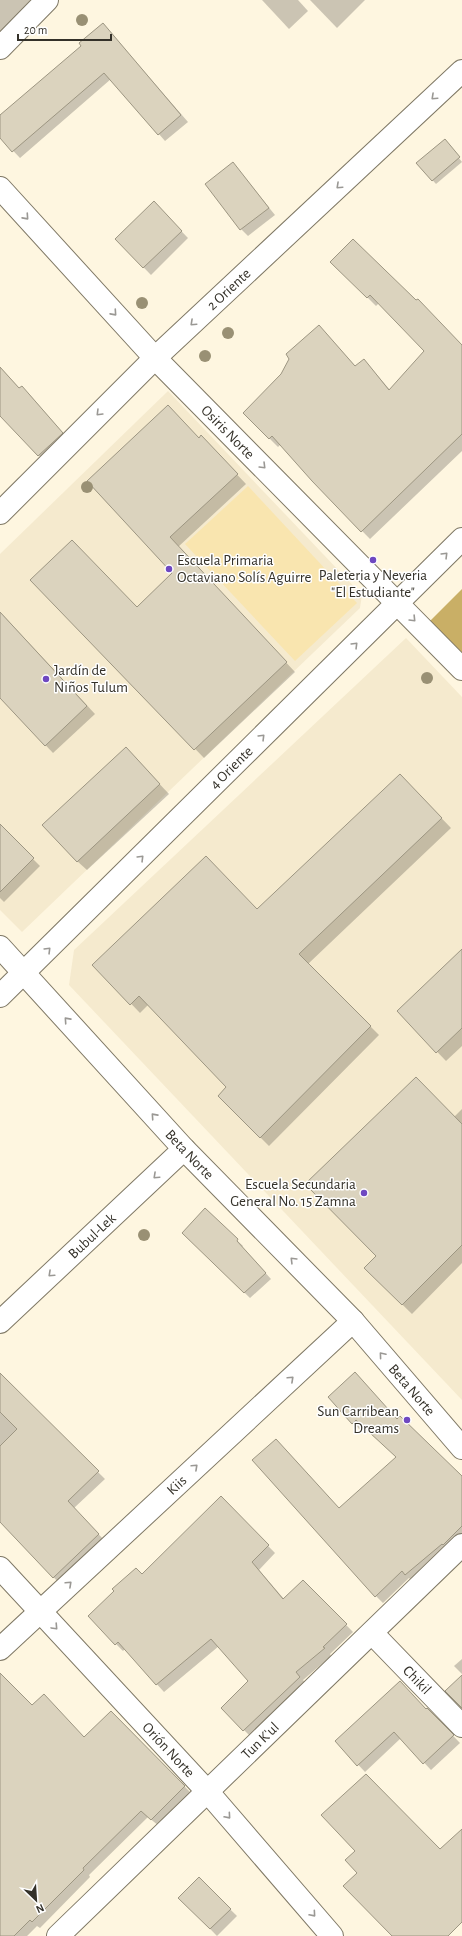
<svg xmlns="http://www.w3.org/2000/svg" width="462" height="1936" font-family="'Alegreya Sans',sans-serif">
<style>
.built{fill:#f5eace}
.green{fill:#f9e5af}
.forest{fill:#c9af66}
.shadow{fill:#0003}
.building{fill:#dbd3be;stroke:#9d9682}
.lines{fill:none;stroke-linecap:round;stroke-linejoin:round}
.minor-casing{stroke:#7f7865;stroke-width:24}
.minor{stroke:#fff;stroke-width:22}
.tree{fill:#999074}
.oneway{stroke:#9a9894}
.poi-dot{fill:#6e48c1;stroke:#fff;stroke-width:1.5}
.labels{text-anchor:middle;stroke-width:3;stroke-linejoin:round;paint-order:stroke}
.street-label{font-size:15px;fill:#343129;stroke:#fff}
.poi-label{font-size:15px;fill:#343129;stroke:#fff;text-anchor:start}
</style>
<rect width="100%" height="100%" fill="#fef6e0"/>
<g class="built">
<path d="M168,391L362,595L360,608L22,932L0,910V554Z"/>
<path d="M406,638L462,697V1400L69,985L74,950Z"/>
</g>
<path class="green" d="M248,486L357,603L295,661L185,544Z"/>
<path class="forest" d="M462,589V654L429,622Z"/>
<g class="shadow">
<path d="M0,0H52L0,49Z"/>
<path d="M262,0H298L308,11L289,29Z"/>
<path d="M310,0H365L337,28Z"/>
<path d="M109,31L188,122L165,141L111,79L20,158L0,137V116Z"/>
<path d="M448,144L462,162L436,184L417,163Z"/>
<path d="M233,163L275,215L248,236L241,229Z"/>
<path d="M154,203L188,238L151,275L116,239Z"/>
<path d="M332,262L462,346V451L370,539L313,481L281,444L278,447L244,413L282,375L319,326L356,367L364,360L390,390L426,351L379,303L376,306Z"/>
<path d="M0,367L20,389L29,394L69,440L45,462L0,414Z"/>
<path d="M199,439L210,446L246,484L178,547L295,672L204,758L31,580L137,608L173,573L88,482Z"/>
<path d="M0,612L95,714L53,753L0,697Z"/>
<path d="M135,758L169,794L87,870L77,861Z"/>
<path d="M400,775L451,828L308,964L379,1035L269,1146L219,1096L228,1087L148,1005L140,1013L94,965L258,911Z"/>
<path d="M7,833L40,866L4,902L0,898V838Z"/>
<path d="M462,950V1046L446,1061L398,1011Z"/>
<path d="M462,1109V1263L412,1314L365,1268L377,1256L454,1117Z"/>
<path d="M205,1210L243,1246L242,1247L271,1279L250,1298L183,1233Z"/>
<path d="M3,1378L105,1479L74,1508L105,1541L60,1584L0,1521V1381Z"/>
<path d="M329,1397L397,1420L462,1477V1540L413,1582L409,1578L383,1603L376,1596L339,1509L397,1457L364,1427L360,1430Z"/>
<path d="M221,1498L275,1553L259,1570L284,1599L303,1581L353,1632L330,1654L331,1656L303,1680L307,1685L251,1737L222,1708L250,1681L219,1646L164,1692L125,1649L123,1651L116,1644L142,1575Z"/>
<path d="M462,1659V1674L454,1666Z"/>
<path d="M0,1683L32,1707L85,1738L111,1712L191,1793L159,1826L148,1817L89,1875L90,1877L40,1928L37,1926L27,1936H0Z"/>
<path d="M427,1709L460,1743L431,1770L401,1738L365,1772L336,1741Z"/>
<path d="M199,1879L237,1916L217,1936L180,1898Z"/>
</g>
<g class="building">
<path d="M103,23L181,115L158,135L104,73L12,152L0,138V115L81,46L79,43Z"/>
<path d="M445,139L460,157L432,181L416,163Z"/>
<path d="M233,162L269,208L240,230L205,184Z"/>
<path d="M154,201L182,231L143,268L115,239Z"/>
<path d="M353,239L416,300L418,299L462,345V434L361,532L312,481L272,436L269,439L243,413L281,374L289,359L286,354L319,325L355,366L364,359L389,390L424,351L370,295L367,298L330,262Z"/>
<path d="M0,367L19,388L22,386L63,433L38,456L0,416Z"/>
<path d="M168,405L199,438L201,435L238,474L170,537L287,662L194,750L30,580L72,540L137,607L172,573L87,481Z"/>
<path d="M0,612L87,706L45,746L0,698Z"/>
<path d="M126,747L160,784L77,862L42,825Z"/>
<path d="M400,774L442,818L299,954L371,1026L260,1138L218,1096L226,1087L139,996L130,1005L92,965L206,856L257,909Z"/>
<path d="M0,824L34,858L0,892Z"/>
<path d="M462,949V1028L436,1053L397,1011Z"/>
<path d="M416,1077L462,1124V1245L402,1305L364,1268L376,1256L305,1184Z"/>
<path d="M205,1208L238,1239L237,1241L266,1273L244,1293L182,1233Z"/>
<path d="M355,1372L397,1419L400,1416L462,1476V1526L443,1545L442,1544L405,1575L402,1571L375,1597L252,1460L276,1439L339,1508L396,1457L356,1420L352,1424L328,1397Z"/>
<path d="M0,1373L99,1471L68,1501L99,1534L53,1578L0,1522V1446L17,1429L0,1412Z"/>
<path d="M221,1496L269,1545L252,1562L283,1599L303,1580L347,1624L323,1647L325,1648L296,1672L300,1677L243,1731L221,1708L248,1681L211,1639L156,1685L118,1642L115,1645L88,1616L114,1591L112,1589L136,1568L142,1574Z"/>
<path d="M0,1673L32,1705L44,1694L84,1737L111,1711L185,1786L151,1820L141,1811L83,1868L84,1870L32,1922L30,1920L14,1936H0Z"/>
<path d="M462,1675V1708L445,1691Z"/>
<path d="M400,1681L426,1709L427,1708L454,1735L423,1764L394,1732L357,1766L335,1741Z"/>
<path d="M366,1774L440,1849L462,1829V1922L448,1936H392L343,1886L357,1873L345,1860L355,1851L321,1815Z"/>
<path d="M199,1877L231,1909L210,1929L178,1898Z"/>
</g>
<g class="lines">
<defs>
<g id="minor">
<path d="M0,48L47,0"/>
<path id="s1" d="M0,188L155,358L462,669"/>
<path id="s2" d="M0,513L155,358L462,71"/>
<path id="s3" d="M0,947L184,1149L353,1321L462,1448"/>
<path id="s4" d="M0,996L462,539"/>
<path id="s5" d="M0,1322L184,1149"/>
<path id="s6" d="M0,1568L207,1791L332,1936"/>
<path id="s7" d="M372,1633L462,1726"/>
<path id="s8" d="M0,1649L353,1321"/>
<path id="s9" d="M58,1936L462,1545"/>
</g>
</defs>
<use href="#minor" class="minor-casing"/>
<use href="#minor" class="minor"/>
</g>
<g class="tree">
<circle cx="82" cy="20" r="6"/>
<circle cx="142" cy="303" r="6"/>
<circle cx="228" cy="333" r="6"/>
<circle cx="205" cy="356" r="6"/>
<circle cx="87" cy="487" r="6"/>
<circle cx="427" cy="678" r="6"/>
<circle cx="144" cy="1235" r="6"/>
</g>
<defs><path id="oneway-chevron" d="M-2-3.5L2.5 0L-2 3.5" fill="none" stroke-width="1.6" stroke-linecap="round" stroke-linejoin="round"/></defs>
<g class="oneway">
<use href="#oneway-chevron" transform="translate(434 97) rotate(137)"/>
<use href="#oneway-chevron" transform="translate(339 186) rotate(137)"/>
<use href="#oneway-chevron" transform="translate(26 217) rotate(48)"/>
<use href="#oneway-chevron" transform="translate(114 313) rotate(48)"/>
<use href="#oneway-chevron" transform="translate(193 323) rotate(137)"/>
<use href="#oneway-chevron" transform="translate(99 413) rotate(135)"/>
<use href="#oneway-chevron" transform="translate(263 466) rotate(45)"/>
<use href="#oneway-chevron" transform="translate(445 555) rotate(-45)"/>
<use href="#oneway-chevron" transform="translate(413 619) rotate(46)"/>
<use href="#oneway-chevron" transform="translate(355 645) rotate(-45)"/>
<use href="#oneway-chevron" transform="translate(262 737) rotate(-45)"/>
<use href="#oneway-chevron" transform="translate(141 858) rotate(-45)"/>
<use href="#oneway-chevron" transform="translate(48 950) rotate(-45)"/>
<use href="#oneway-chevron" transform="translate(67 1020) rotate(-132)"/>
<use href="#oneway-chevron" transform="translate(154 1116) rotate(-132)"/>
<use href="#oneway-chevron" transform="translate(156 1176) rotate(137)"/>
<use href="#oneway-chevron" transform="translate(293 1260) rotate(-135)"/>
<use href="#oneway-chevron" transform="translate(51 1274) rotate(137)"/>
<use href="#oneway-chevron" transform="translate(382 1355) rotate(-130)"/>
<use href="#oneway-chevron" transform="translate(291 1379) rotate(-43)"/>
<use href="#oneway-chevron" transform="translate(195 1467) rotate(-43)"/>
<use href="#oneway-chevron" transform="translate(69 1584) rotate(-43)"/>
<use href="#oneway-chevron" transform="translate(55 1627) rotate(47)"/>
<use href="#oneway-chevron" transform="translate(228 1816) rotate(49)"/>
<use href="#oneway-chevron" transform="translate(313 1914) rotate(49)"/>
</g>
<g class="poi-dot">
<circle cx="373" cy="560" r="4"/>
<circle cx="169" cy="569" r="4"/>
<circle cx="46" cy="679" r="4"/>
<circle cx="364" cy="1193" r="4"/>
<circle cx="407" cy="1420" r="4"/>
</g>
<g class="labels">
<g class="street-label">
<text dy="5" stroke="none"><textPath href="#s2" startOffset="320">2 Oriente</textPath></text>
<text dy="5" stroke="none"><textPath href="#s1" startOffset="334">Osiris Norte</textPath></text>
<text dy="5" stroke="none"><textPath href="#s4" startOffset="325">4 Oriente</textPath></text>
<text dy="5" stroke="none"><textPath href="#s3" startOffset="281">Beta Norte</textPath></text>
<text dy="5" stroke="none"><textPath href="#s5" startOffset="126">Bubul-Lek</textPath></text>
<text dy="5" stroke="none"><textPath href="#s3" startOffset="605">Beta Norte</textPath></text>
<text dy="5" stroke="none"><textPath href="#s8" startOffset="241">Kiis</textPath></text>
<text dy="5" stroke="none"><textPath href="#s7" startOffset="65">Chikil</textPath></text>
<text dy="5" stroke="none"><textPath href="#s9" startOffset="281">Tun K'ul</textPath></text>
<text dy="5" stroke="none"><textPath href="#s6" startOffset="248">Orión Norte</textPath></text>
</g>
<g class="poi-label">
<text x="177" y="565">Escuela Primaria<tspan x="177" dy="17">Octaviano Solís Aguirre</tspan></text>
<text x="373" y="580" text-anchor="middle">Paleteria y Neveria<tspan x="373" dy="17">"El Estudiante"</tspan></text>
<text x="54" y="675">Jardín de<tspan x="54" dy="17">Niños Tulum</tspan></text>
<text x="356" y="1189" text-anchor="end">Escuela Secundaria<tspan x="356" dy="17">General No. 15 Zamna</tspan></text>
<text x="399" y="1416" text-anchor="end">Sun Carribean<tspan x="399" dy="17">Dreams</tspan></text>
</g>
</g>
<g transform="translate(36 1900) rotate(155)" stroke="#ffffff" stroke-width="3" paint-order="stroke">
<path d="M0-3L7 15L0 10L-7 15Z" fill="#343129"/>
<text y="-6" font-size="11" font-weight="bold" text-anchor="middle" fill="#343129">N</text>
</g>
<path d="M18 34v6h93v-6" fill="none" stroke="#343129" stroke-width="2"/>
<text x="24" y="34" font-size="12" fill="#343129" stroke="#ffffff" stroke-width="3" paint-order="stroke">20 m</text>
</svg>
